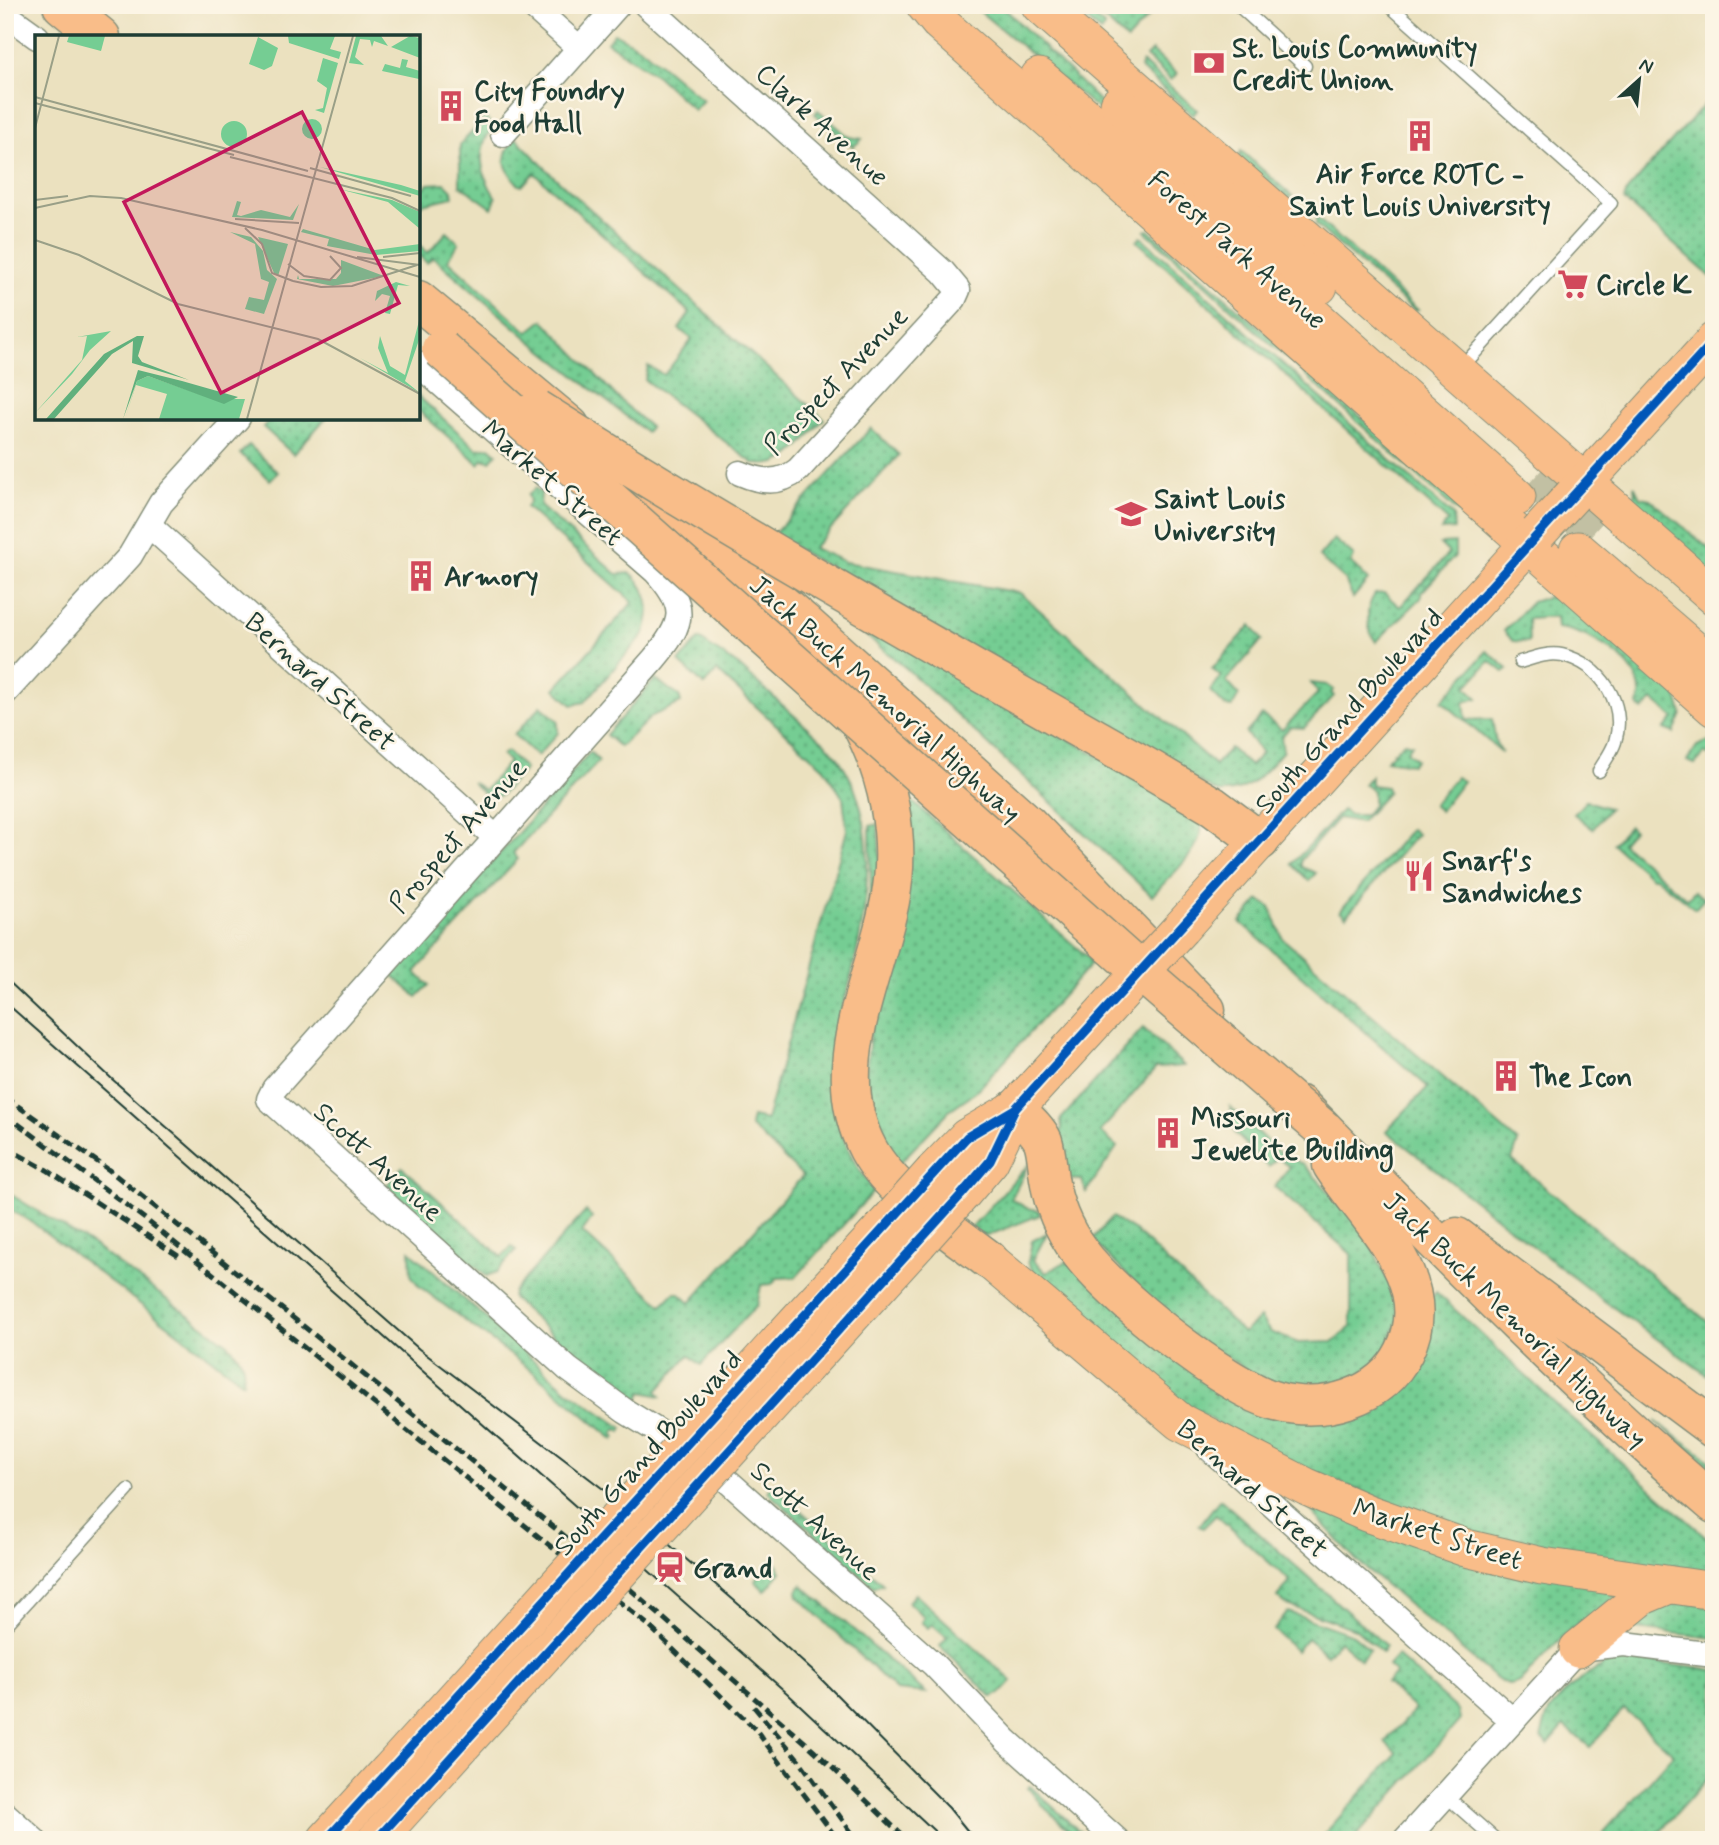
<svg xmlns="http://www.w3.org/2000/svg" width="1719" height="1845" font-family="Mynerve,sans-serif">
<style>
.grass{fill:url(#grass-dots);stroke:#4a8564;stroke-width:2}
.lines{fill:none;stroke-linecap:round;stroke-linejoin:round}
.primary-tunnel{stroke:#c2c0a3;stroke-width:37;stroke-dasharray:37 18;stroke-linecap:butt}
.service-casing{stroke:#858f7a;stroke-width:15}
.minor-casing{stroke:#858f7a;stroke-width:27}
.primary-casing{stroke:#858f7a;stroke-width:39}
.motorway-casing{stroke:#858f7a;stroke-width:41}
.service{stroke:#fff;stroke-width:12}
.minor{stroke:#fff;stroke-width:24}
.primary{stroke:#f9bd89;stroke-width:37}
.motorway{stroke:#f9bd89;stroke-width:38}
.tram{stroke:#1f3d34;stroke-width:2}
.rail{stroke:#1f3d34;stroke-width:5;stroke-dasharray:10 5;stroke-linecap:butt}
.primary-bridge-casing{stroke:#858f7a;stroke-width:39;stroke-linecap:butt}
.motorway-bridge-casing{stroke:#858f7a;stroke-width:41;stroke-linecap:butt}
.primary-bridge{stroke:#f9bd89;stroke-width:37}
.motorway-bridge{stroke:#f9bd89;stroke-width:38}
.cycleway-casing{stroke:#fcf5e5;stroke-width:13}
.cycleway{stroke:#0057b8;stroke-width:9}
.labels{text-anchor:middle;stroke-width:5;stroke-linejoin:round;paint-order:stroke}
.poi-label{font-size:28px;font-weight:bold;fill:#1f3d34;stroke:#fcf5e5;text-anchor:start}
.street-label{font-size:28px;fill:#1f3d34;stroke:#fcf5e5}
.inset-road{fill:none;stroke:#999f87;stroke-width:2}
.view{fill:#c2185b;fill-opacity:0.15;stroke:#c2185b;stroke-width:3.5}
.inset-edge{fill:none;stroke:#1f3d34;stroke-width:3.5}
</style>
<defs>
<pattern id="grass-dots" width="8" height="8" patternUnits="userSpaceOnUse" patternTransform="scale(1.75)"><rect width="8" height="8" fill="#75cd93"/><path d="M2 2h.1M6 6h.1" fill="none" stroke="#5fa879" stroke-width="1.8" stroke-linecap="round"/></pattern>
</defs>
<rect width="100%" height="100%" fill="#fcf5e5"/>
<filter id="ink" filterUnits="userSpaceOnUse"><feTurbulence type="fractalNoise" baseFrequency=".0143" numOctaves="2"/><feDisplacementMap in="SourceGraphic" scale="14" xChannelSelector="R" yChannelSelector="G"/><feConvolveMatrix kernelMatrix="1 2 1 2 8 2 1 2 1" color-interpolation-filters="sRGB"/></filter>
<filter id="wash" filterUnits="userSpaceOnUse"><feTurbulence type="fractalNoise" baseFrequency=".00686" numOctaves="4" result="noise"/><feDisplacementMap in="SourceGraphic" scale="28" xChannelSelector="R" yChannelSelector="G"/><feGaussianBlur stdDeviation="1.57" result="paint"/><feColorMatrix in="noise" values="0 0 0 0 0 0 0 0 0 0 0 0 0 0 0 0 0 1.4 0 .05"/><feComposite in="paint" operator="in"/></filter>
<g filter="url(#wash)">
<rect width="100%" height="100%" fill="#ebe1bf"/>
<g class="grass">
<path d="M972,5H1001L1127,128L1124,131Z"/>
<path d="M1071,5H1080L1105,27L1101,32Z"/>
<path d="M1089,5H1159L1127,40Z"/>
<path d="M614,33L641,48L703,100L694,110L657,76L607,42Z"/>
<path d="M1152,51L1177,74L1171,80L1146,57Z"/>
<path d="M1142,62L1197,110L1193,115L1140,68Z"/>
<path d="M1714,94V276L1712,278L1624,200L1627,191Z"/>
<path d="M818,110L849,137L862,139L853,147L815,114Z"/>
<path d="M485,118L494,126C474,149 481,175 496,198L492,208L460,185V145Z"/>
<path d="M516,138L551,174L824,419C804,440 786,472 753,463L645,380L648,366L664,375L692,339L679,329L690,313L534,173L522,186L519,185C503,168 499,156 516,138Z"/>
<path d="M1241,151L1292,196L1288,198L1239,157Z"/>
<path d="M445,183L452,190L453,197L418,205V194L428,184Z"/>
<path d="M1316,217L1418,310L1415,311L1316,225Z"/>
<path d="M1149,230L1464,508L1459,513L1145,231Z"/>
<path d="M447,232L459,243L448,260L528,332L543,320L621,401L650,427L646,432L530,340L433,257L427,263L418,255V244L428,253Z"/>
<path d="M1141,237L1453,516L1454,529L1441,530L1448,521L1137,241Z"/>
<path d="M418,396L477,449L490,447L497,453L490,461L483,459L479,464L418,410Z"/>
<path d="M271,418H326L293,454L263,427Z"/>
<path d="M871,428L899,455L813,548L845,562L1020,593L1215,765L1230,748L1250,766L1262,753L1246,733L1262,715L1282,730L1318,693L1311,683L1327,685L1334,690L1331,693L1334,696L1304,728L1290,727L1281,737L1283,751C1263,773 1249,795 1217,792L773,535Z"/>
<path d="M249,445L278,472L270,480L240,454Z"/>
<path d="M1634,485L1640,497L1650,499L1714,553V579L1628,499L1635,495Z"/>
<path d="M535,488L541,493L540,506L617,574L631,573C649,590 653,611 644,634L585,702L572,705L555,689L633,602L526,507L530,501L528,495Z"/>
<path d="M1334,539L1354,556L1351,563L1368,580L1353,598L1345,580L1319,557Z"/>
<path d="M1455,543V556L1421,593V598L1376,642C1366,629 1365,608 1375,594L1384,593L1400,607L1449,553L1440,544Z"/>
<path d="M1551,596L1565,597L1676,693L1682,714L1674,733L1664,729L1674,718L1653,700L1643,710L1638,706C1638,702 1640,699 1640,695C1642,661 1585,630 1557,628L1556,617L1528,619L1529,642L1513,641L1504,631L1532,602Z"/>
<path d="M821,599L1199,813C1213,843 1170,875 1152,896L907,669Z"/>
<path d="M1251,625L1262,640L1226,681L1239,695L1232,707L1225,706L1210,691L1221,677L1212,669Z"/>
<path d="M699,639L739,666L829,747C883,806 869,901 852,973C848,993 839,1013 835,1034C825,1086 839,1152 875,1190L796,1277L777,1278L772,1284L761,1285L757,1305L701,1365L689,1355L657,1391L661,1396L642,1392L638,1401L574,1354L512,1298L513,1292L586,1211L592,1218L582,1232L662,1305L674,1293H679L690,1303L803,1176L750,1126L752,1117L766,1120L847,830L843,798L824,768L717,671L704,685L679,662Z"/>
<path d="M1487,651L1508,669L1504,672L1490,661L1466,687L1478,698L1464,702L1466,720L1492,719L1496,743L1502,753L1442,701Z"/>
<path d="M655,679L679,696L681,703L652,716L620,747L606,735Z"/>
<path d="M541,706L558,721V733L537,756L514,735Z"/>
<path d="M1714,739V759L1705,753L1695,764L1687,761L1697,746Z"/>
<path d="M1404,742L1412,744L1407,751L1416,759L1412,764L1386,760Z"/>
<path d="M507,751L525,769L501,795L489,798L472,782L485,790L509,762L502,755Z"/>
<path d="M590,752L599,761L513,853L518,859L415,972L429,985L417,997L392,975Z"/>
<path d="M1371,776V785L1386,787L1388,792L1361,822L1338,818L1301,860V867L1316,873L1309,881L1292,864L1342,810L1350,815H1365L1373,805V791L1364,784Z"/>
<path d="M1456,777L1463,781L1440,811L1433,805Z"/>
<path d="M896,787L1093,962L977,1091L951,1109L895,1168L864,1094Z"/>
<path d="M1586,801L1609,808L1593,829L1574,814Z"/>
<path d="M878,824L881,873L865,933L871,888L870,826Z"/>
<path d="M1629,826L1633,830L1622,843L1687,899L1694,891L1704,899L1695,909L1655,877H1651L1613,844Z"/>
<path d="M1411,829L1417,834L1346,916L1340,911Z"/>
<path d="M1259,900L1270,907L1283,939L1518,1142L1512,1160L1714,1327V1380L1592,1292L1386,1131L1428,1087L1240,922Z"/>
<path d="M1143,1028L1184,1066L1156,1068L1100,1132L1117,1147L1086,1192L1082,1180L1062,1179L1057,1134L1062,1129L1061,1119Z"/>
<path d="M1230,1107L1285,1158L1288,1156L1305,1166L1363,1228L1402,1311L1382,1358L1339,1388L1272,1385L1181,1329L1092,1240L1112,1217L1136,1232L1243,1333L1260,1318L1270,1332L1298,1343L1333,1342L1351,1327V1254L1275,1187L1289,1167L1278,1157L1268,1167L1235,1133Z"/>
<path d="M1029,1164L1011,1199L1027,1208L1039,1210L1040,1215L987,1236L967,1232Z"/>
<path d="M402,1167L502,1257L512,1246L516,1250L497,1272L486,1276L386,1186Z"/>
<path d="M5,1191L94,1246L228,1344C240,1357 246,1364 243,1382L33,1223L5,1207Z"/>
<path d="M1047,1233L1033,1260L1046,1273L1067,1261L1196,1372L1354,1409L1436,1292L1563,1411L1713,1543L1709,1579L1486,1541L1273,1456L1177,1399L1033,1271L1028,1262L1032,1241Z"/>
<path d="M410,1251L567,1390L623,1428L621,1432L617,1429L613,1434L616,1437L614,1440L532,1371L419,1286L411,1275Z"/>
<path d="M1655,1421L1714,1463V1470Z"/>
<path d="M773,1485L782,1494L883,1584L874,1587L774,1498L768,1491Z"/>
<path d="M1220,1499L1386,1646L1382,1652L1355,1629L1285,1604L1277,1597L1290,1581L1216,1515L1203,1528L1199,1526Z"/>
<path d="M1306,1505L1622,1592L1567,1632L1520,1682L1510,1685L1495,1678L1356,1560Z"/>
<path d="M773,1559L781,1572L765,1591L755,1581Z"/>
<path d="M802,1585L926,1693L896,1690L798,1596L797,1591Z"/>
<path d="M915,1594L1012,1681L1000,1694L992,1697L940,1646L947,1637L932,1624L928,1628L921,1622L924,1617L908,1602Z"/>
<path d="M1657,1601L1714,1604V1638L1628,1628Z"/>
<path d="M1288,1612L1353,1635L1370,1649L1361,1660L1339,1641L1327,1655L1307,1638L1296,1651L1274,1630Z"/>
<path d="M1397,1656L1458,1711L1460,1720L1353,1840H1319L1397,1753L1385,1742L1415,1709L1386,1683L1396,1673L1388,1666Z"/>
<path d="M1621,1659L1714,1670V1771L1652,1840H1597L1674,1754L1624,1709L1590,1747L1564,1726L1548,1745L1541,1739C1543,1732 1544,1723 1547,1717C1557,1695 1598,1662 1621,1659Z"/>
<path d="M1030,1786L1089,1840H1080L1044,1807L1028,1788Z"/>
</g>
</g>
<g filter="url(#ink)">
<g class="lines">
<path class="primary-tunnel" d="M1534,478L1594,532"/>
<defs>
<g id="service">
<path d="M1238,5L1305,66"/>
<path d="M1389,5L1611,203L1461,368"/>
<path d="M1520,662C1533,658 1549,652 1562,655C1601,664 1627,704 1615,742C1612,752 1604,762 1599,771"/>
<path d="M5,1626L128,1490"/>
<path d="M1445,1795L1496,1840"/>
</g>
<g id="minor">
<path d="M531,5L579,48"/>
<path d="M646,5L943,272L958,290L954,299L798,470C779,485 761,482 740,473"/>
<path d="M5,14L37,37"/>
<path d="M503,134L618,5"/>
<path d="M418,364L655,571C688,607 685,622 654,659L274,1089L269,1099L568,1369L625,1411L703,1459L933,1664L1007,1741L1117,1840"/>
<path d="M149,525L494,836"/>
<path d="M5,693L130,556L161,503L238,418"/>
<path d="M1209,1448L1513,1721"/>
<path d="M5,1814L34,1840"/>
<path d="M1405,1840L1578,1649L1624,1644L1714,1655"/>
</g>
<g id="primary">
<path d="M925,5L939,22L1714,708"/>
<path d="M1040,5L1714,596"/>
<path d="M1039,77L1167,185L1517,497"/>
<path d="M1119,104L1319,286"/>
<path d="M1573,495L1714,341"/>
<path d="M1578,550L1714,667"/>
<path d="M1181,928L1538,533"/>
<path d="M934,1171L967,1137L1015,1109"/>
<path d="M961,1195L990,1161L1015,1109L1113,1002"/>
<path d="M989,1260L1180,1422L1307,1487L1367,1513L1466,1548L1542,1566L1714,1591"/>
<path d="M779,1341L891,1219"/>
<path d="M806,1366L918,1243"/>
<path d="M1578,1649L1643,1596L1669,1585"/>
<path d="M326,1840L388,1772"/>
<path d="M376,1840L415,1797"/>
</g>
<g id="motorway">
<path d="M62,5L101,37"/>
<path d="M418,300L570,426"/>
<path d="M651,493L802,621L1027,823L1206,1010"/>
<path d="M857,717C888,772 902,839 890,901C874,982 825,1068 868,1149C891,1192 951,1231 989,1260"/>
<path d="M1150,769L1213,806L1260,841"/>
<path d="M1300,1105C1435,1242 1568,1379 1714,1504"/>
<path d="M1015,1109C1025,1119 1037,1128 1043,1141C1047,1153 1047,1166 1049,1178C1053,1205 1063,1229 1079,1251C1111,1295 1224,1386 1276,1401C1323,1414 1381,1398 1404,1352C1440,1280 1366,1219 1332,1165"/>
<path d="M1457,1237L1714,1429"/>
</g>
</defs>
<use href="#service" class="service-casing"/>
<use href="#minor" class="minor-casing"/>
<use href="#primary" class="primary-casing"/>
<use href="#motorway" class="motorway-casing"/>
<use href="#service" class="service"/>
<use href="#minor" class="minor"/>
<use href="#primary" class="primary"/>
<use href="#motorway" class="motorway"/>
<g class="tram">
<path d="M5,978L112,1079L419,1349L615,1498L751,1615L817,1675L949,1808L975,1840"/>
<path d="M5,1002L787,1693L944,1840"/>
</g>
<g class="rail">
<path d="M5,1097L109,1170L622,1582L815,1751L907,1840"/>
<path d="M5,1114L145,1219L647,1624L756,1730L838,1840"/>
<path d="M5,1147L47,1170L180,1257"/>
<path d="M754,1707L799,1760L857,1840"/>
</g>
<defs>
<g id="primary-bridge">
<path d="M1538,533L1573,495"/>
<path d="M1113,1002L1181,928"/>
<path d="M891,1219L934,1171"/>
<path d="M918,1243L961,1195"/>
<path d="M388,1772L779,1341"/>
<path d="M415,1797L806,1366"/>
</g>
<g id="motorway-bridge">
<path d="M441,349L1142,973L1324,1130"/>
<path d="M537,409C737,536 944,652 1150,769"/>
</g>
</defs>
<use href="#primary-bridge" class="primary-bridge-casing"/>
<use href="#motorway-bridge" class="motorway-bridge-casing"/>
<use href="#primary-bridge" class="primary-bridge"/>
<use href="#motorway-bridge" class="motorway-bridge"/>
<defs>
<g id="cycleway">
<path d="M326,1840L967,1137L1015,1109"/>
<path d="M376,1840L961,1195L990,1161L1015,1109L1714,341"/>
</g>
</defs>
<use href="#cycleway" class="cycleway-casing"/>
<use href="#cycleway" class="cycleway"/>
</g>
</g>
<defs>
<symbol id="bank-bare" viewBox="-9 -9 18 18"><path d="M-6-4H6V4H-6ZM0-2.3a2.3 2.3 0 1 0 0 4.6a2.3 2.3 0 1 0 0-4.6Z" fill="#d1495b" stroke="#fcf5e5" stroke-width="2.5" paint-order="stroke"/></symbol>
<symbol id="building-bare" viewBox="-9 -9 18 18"><path d="M-4-6H4V6H1V3H-1V6H-4ZM-2.5-4.3h1.7v1.8h-1.7ZM.8-4.3h1.7v1.8H.8ZM-2.5-1h1.7V.8h-1.7ZM.8-1h1.7V.8H.8Z" fill="#d1495b" stroke="#fcf5e5" stroke-width="2.5" paint-order="stroke"/></symbol>
<symbol id="supermarket-bare" viewBox="-9 -9 18 18"><path d="M-6-5.5h2.5l.6 2H6L4.5 2H-2.5L-4.4-4H-6ZM-1.5 3.2a1.3 1.3 0 1 0 .1 0ZM3 3.2a1.3 1.3 0 1 0 .1 0Z" fill="#d1495b" stroke="#fcf5e5" stroke-width="2.5" paint-order="stroke"/></symbol>
<symbol id="university-bare" viewBox="-9 -9 18 18"><path d="M0-5L7-2L0 1L-7-2ZM-4 1L0 2.5L4 1V4Q0 6-4 4Z" fill="#d1495b" stroke="#fcf5e5" stroke-width="2.5" paint-order="stroke"/></symbol>
<symbol id="restaurant-bare" viewBox="-9 -9 18 18"><path d="M-5-6h1v4h1v-4h1v4h1v-4h1v5L-1.5 .5V6h-2V.5L-5-1ZM5-6V6H3V1.5H1.5Q1.5-4 5-6Z" fill="#d1495b" stroke="#fcf5e5" stroke-width="2.5" paint-order="stroke"/></symbol>
<symbol id="station-bare" viewBox="-9 -9 18 18"><path d="M-3-6H3Q5-6 5-4V2Q5 4 3 4L4.5 6H3L1.5 4h-3L-3 6H-4.5L-3 4Q-5 4-5 2V-4Q-5-6-3-6ZM-3.5-4v3h7v-3ZM-3.5 1v1.5H-2V1ZM2 1v1.5H3.5V1Z" fill="#d1495b" stroke="#fcf5e5" stroke-width="2.5" paint-order="stroke"/></symbol>
</defs>
<g fill-rule="evenodd">
<use href="#bank-bare" x="1187" y="41" width="44" height="44"/>
<use href="#building-bare" x="429" y="84" width="44" height="44"/>
<use href="#building-bare" x="1398" y="114" width="44" height="44"/>
<use href="#supermarket-bare" x="1551" y="262" width="44" height="44"/>
<use href="#university-bare" x="1109" y="492" width="44" height="44"/>
<use href="#building-bare" x="399" y="554" width="44" height="44"/>
<use href="#restaurant-bare" x="1397" y="854" width="44" height="44"/>
<use href="#building-bare" x="1484" y="1054" width="44" height="44"/>
<use href="#building-bare" x="1146" y="1111" width="44" height="44"/>
<use href="#station-bare" x="648" y="1545" width="44" height="44"/>
</g>
<g class="labels">
<g class="poi-label">
<text x="1232" y="57">St. Louis Community<tspan x="1232" dy="32">Credit Union</tspan></text>
<text x="474" y="100">City Foundry<tspan x="474" dy="32">Food Hall</tspan></text>
<text x="1420" y="183" text-anchor="middle">Air Force ROTC -<tspan x="1420" dy="32">Saint Louis University</tspan></text>
<text x="1596" y="294">Circle K</text>
<text x="1154" y="508">Saint Louis<tspan x="1154" dy="32">University</tspan></text>
<text x="444" y="586">Armory</text>
<text x="1442" y="870">Snarf's<tspan x="1442" dy="32">Sandwiches</tspan></text>
<text x="1529" y="1086">The Icon</text>
<text x="1191" y="1127">Missouri<tspan x="1191" dy="32">Jewelite Building</tspan></text>
<text x="693" y="1577">Grand</text>
</g>
<g class="street-label">
<text transform="translate(823 124) rotate(42)" y="10">Clark Avenue</text>
<text transform="translate(1238 249) rotate(41)" y="10">Forest Park Avenue</text>
<text transform="translate(835 380) rotate(-46)" y="10">Prospect Avenue</text>
<text transform="translate(553 482) rotate(41)" y="10">Market Street</text>
<text transform="translate(321 681) rotate(42)" y="10">Bernard Street</text>
<text transform="translate(886 698) rotate(42)" y="10">Jack Buck Memorial Highway</text>
<text transform="translate(1348 710) rotate(-48)" y="10">South Grand Boulevard</text>
<text transform="translate(457 835) rotate(-49)" y="10">Prospect Avenue</text>
<text transform="translate(379 1161) rotate(42)" y="10">Scott Avenue</text>
<text transform="translate(1516 1319) rotate(44)" y="10">Jack Buck Memorial Highway</text>
<text transform="translate(647 1452) rotate(-48)" y="10">South Grand Boulevard</text>
<text transform="translate(1253 1488) rotate(42)" y="10">Bernard Street</text>
<text transform="translate(816 1520) rotate(42)" y="10">Scott Avenue</text>
<text transform="translate(1438 1533) rotate(18)" y="10">Market Street</text>
</g>
</g>
<g transform="translate(35 35)">
<rect width="385" height="385" fill="#ebe1bf"/>
<path d="M253,1H300L295,14L306,17L304,24L254,8ZM321,1H346L353,11L339,6L337,12L335,5L325,4L320,22L329,30L314,28ZM375,1L385,3V23L356,12ZM223,2L243,13L237,31L229,35L214,29ZM288,23L303,28L289,78L280,75L288,73L292,53L282,46ZM367,24L373,25L371,32L385,36L384,44L347,36L350,29L365,33ZM267 94a10 10 0 1 1 20 0a10 10 0 1 1-20 0ZM186 99a13 13 0 1 1 26 0a13 13 0 1 1-26 0ZM285,132L366,150L385,156V161ZM304,154L357,165L385,177V194L353,167ZM202,166L206,167L202,180L206,181L226,175L255,182L264,169L258,185L197,182ZM268,194L340,215L385,209V216L341,220L292,211L294,204L266,197ZM195,197L216,202L228,216L232,235L242,244L229,279L210,274L214,262L229,265L234,247L226,244L220,209ZM223,202L253,209L243,241L239,238ZM306,225L349,241L298,251L262,244L263,240L264,244H301L306,238ZM361,247L375,251L363,250L355,279L350,278L355,261L347,259L340,266L342,256ZM385,282V302L370,346L385,358L325,323L353,338L343,313L345,301L355,331L370,340ZM76,296L55,315L37,339L0,378L47,325L52,301L42,302ZM113,341L189,368L192,364H210L204,384H124L132,359L101,350L90,384L102,346Z" fill="#75cd93"/>
<path d="M102,301H109L103,321L107,327L154,345L97,328L98,306L77,319L19,384H11L69,319ZM103,335L147,346L203,362L189,369L113,341L102,346L88,384Z" fill="#60b07d"/>
<path d="M34,1H70L66,16L32,7Z" fill="#75cd93"/>
<path class="inset-road" d="M0,62L273,136M0,68L199,120M0,93L24,1M195,122L357,163L385,176M275,133L376,161M0,165L33,161M0,173L55,161L86,163L227,195L385,242M200,184L264,188M210,193L227,209L237,238L258,246M0,205L44,220L143,269L283,304L385,359M322,222L385,230M348,222L385,218M253,229L269,241L295,245L306,233L295,221M258,246L286,252L317,251L382,230M212,384L318,1"/>
<path class="view" d="M267,77L364,268L186,358L89,167Z"/>
<rect width="385" height="385" class="inset-edge"/>
</g>
<rect width="1719" height="1845" fill="none" stroke="#fcf5e5" stroke-width="28"/>
<g transform="translate(1639 80) rotate(27)" stroke="#fcf5e5" stroke-width="5" paint-order="stroke">
<path d="M0-5L12 26L0 18L-12 26Z" fill="#1f3d34"/>
<text y="-10" font-size="19" font-weight="bold" text-anchor="middle" fill="#1f3d34">N</text>
</g>
</svg>
